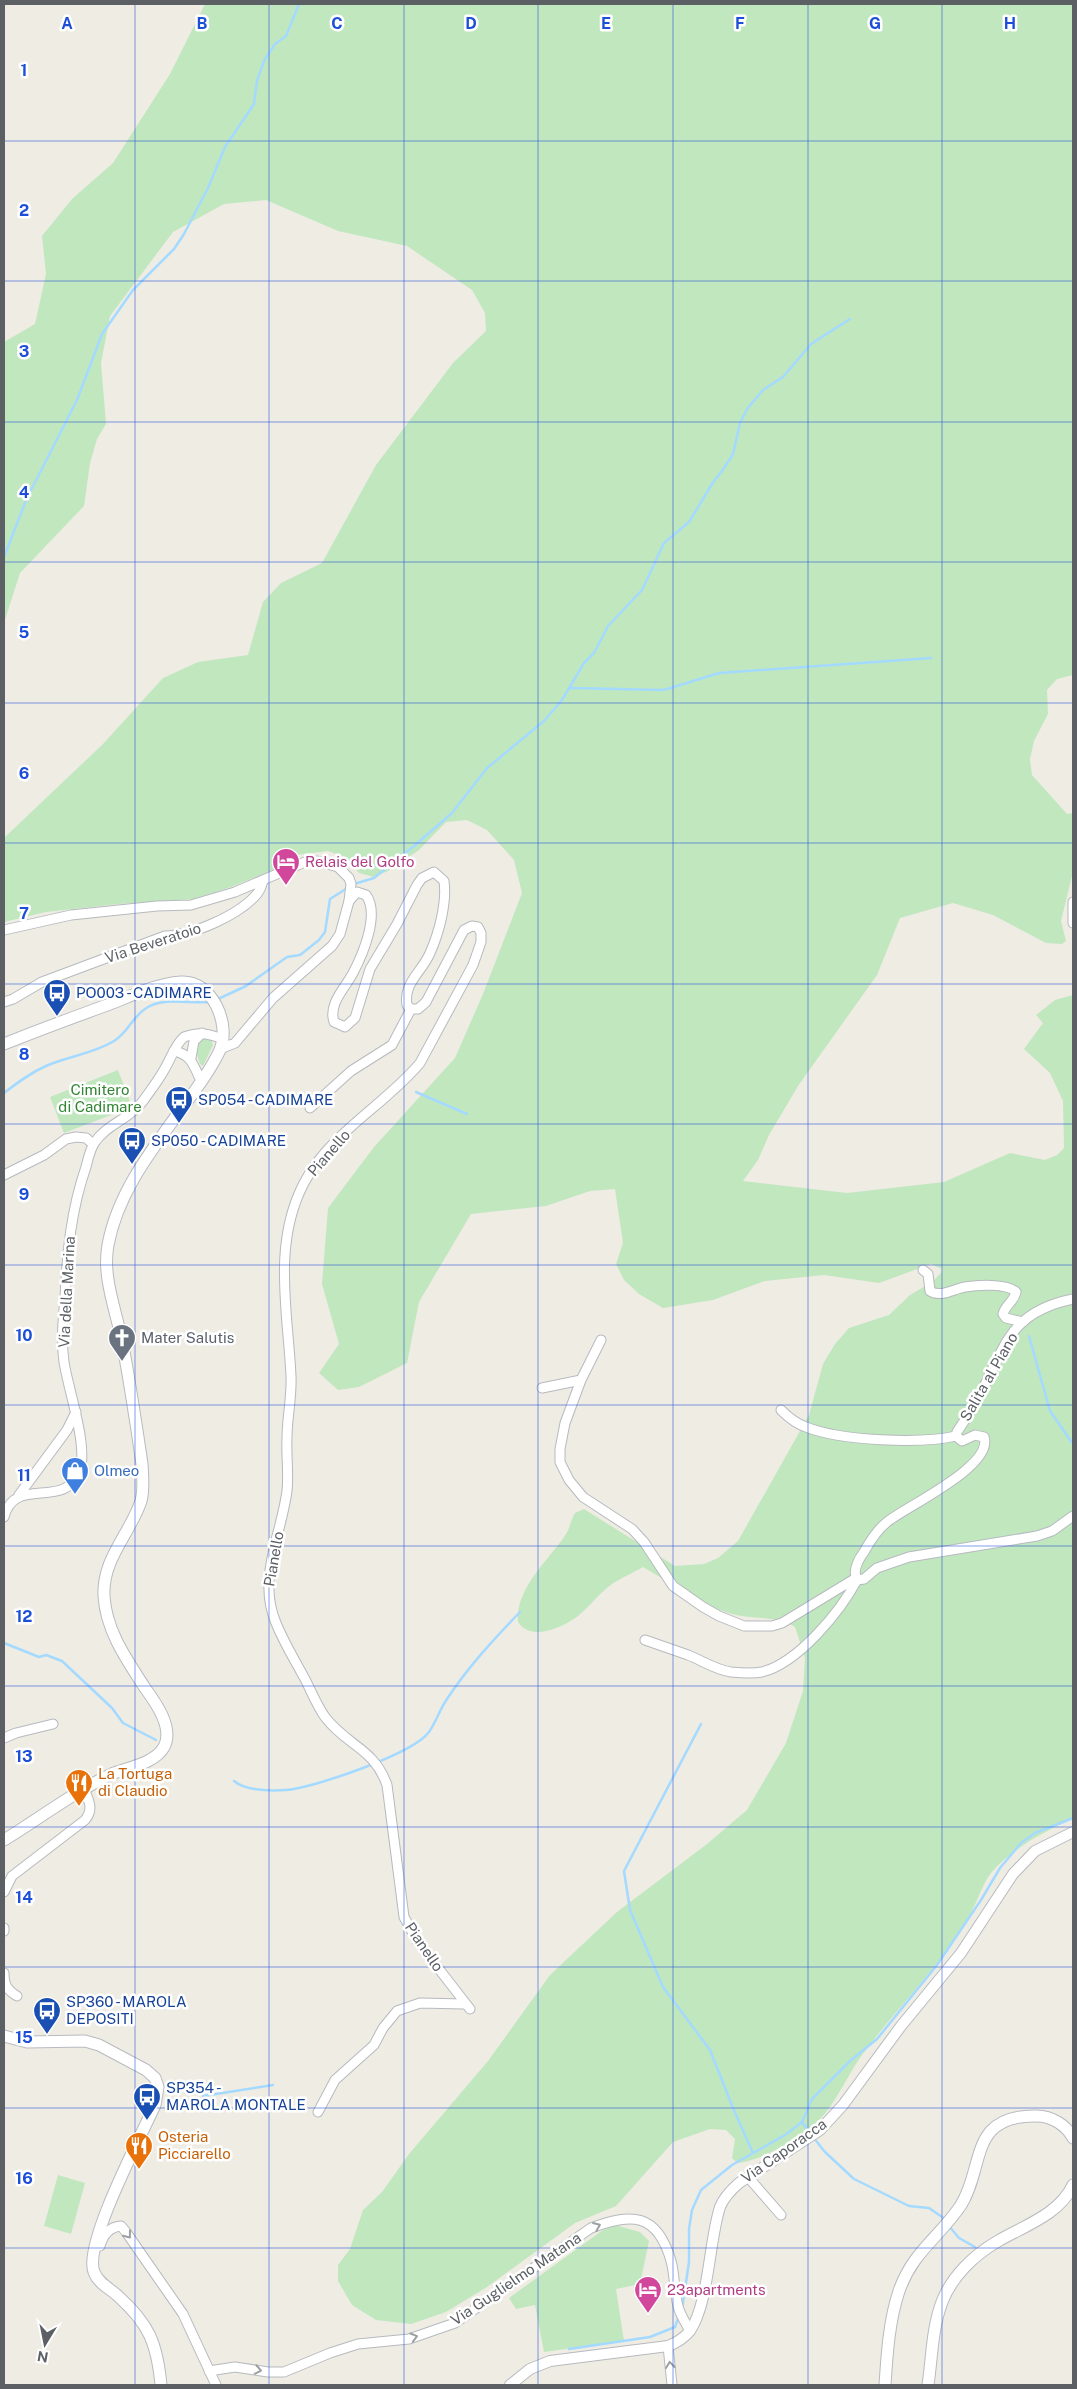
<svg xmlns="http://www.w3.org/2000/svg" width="1077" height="2389" font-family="'Public Sans',sans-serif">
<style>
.green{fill:#c1e7bf}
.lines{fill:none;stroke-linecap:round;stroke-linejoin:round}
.stream{stroke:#a4daff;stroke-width:2.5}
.minor-casing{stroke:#b6babe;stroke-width:11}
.tertiary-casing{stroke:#b6babe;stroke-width:12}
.secondary-casing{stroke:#b7bbc0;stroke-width:13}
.minor{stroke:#fff;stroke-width:9}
.tertiary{stroke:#fff;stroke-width:10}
.secondary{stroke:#fff;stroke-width:11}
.oneway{stroke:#9da0a3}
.grid{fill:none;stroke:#1d4ed8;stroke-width:1;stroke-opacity:0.55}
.labels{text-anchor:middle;stroke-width:5;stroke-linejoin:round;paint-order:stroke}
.hotel-label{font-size:15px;fill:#b23c85;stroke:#fff;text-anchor:start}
.street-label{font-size:15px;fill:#5c6065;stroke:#fff}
.transit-label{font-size:15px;fill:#164399;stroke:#fff;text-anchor:start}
.park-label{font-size:15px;fill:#328633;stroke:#fff}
.worship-label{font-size:15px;fill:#5b616d;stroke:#fff;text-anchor:start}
.shop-label{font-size:15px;fill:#366cbe;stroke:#fff;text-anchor:start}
.food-label{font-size:15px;fill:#c56008;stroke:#fff;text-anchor:start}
.grid-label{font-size:16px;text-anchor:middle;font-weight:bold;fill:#1d4ed8;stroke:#fff;stroke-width:5;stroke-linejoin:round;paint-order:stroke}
</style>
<rect width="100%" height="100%" fill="#efece4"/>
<g class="green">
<path d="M205,4H1073V675L1057,679L1047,690L1048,714L1034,741L1030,759L1032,775L1067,814L1073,813V872L1061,921L1066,941L1062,944L1046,943L993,915L953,903L900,918L877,975L798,1086L769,1135L758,1160L743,1181L847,1193L944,1182L1010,1153L1045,1160L1057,1155L1064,1148L1063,1101L1050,1073L1024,1049L1043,1023L1036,1015L1055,1000L1073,995V1819C1046,1830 1010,1850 991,1873C981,1886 976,1906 967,1920C937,1970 896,2009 862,2055C849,2073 835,2104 820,2119C801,2137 763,2161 737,2163L732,2158L735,2139L726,2130L710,2129L673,2142L616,2206L575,2223L487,2287L446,2312L411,2324L376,2320L352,2305L338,2281V2265L350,2249L363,2210L382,2192L409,2154L488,2061L550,1975L617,1912L707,1844L747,1810L786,1743L803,1691L805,1658L795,1627C776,1615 753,1620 732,1614C702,1606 670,1582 643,1567C633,1573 621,1578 612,1584C598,1594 588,1609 574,1619C558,1629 531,1641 518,1622C515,1588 549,1560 566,1534C570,1528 571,1519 575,1513L584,1509L675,1566L704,1564L718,1558L738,1541L809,1415L823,1364L835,1344L849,1328L889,1315L910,1295L932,1282L941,1273L942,1269L931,1264L879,1283L824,1275L765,1281L713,1300L663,1308L639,1294L624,1280L616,1264L623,1243L615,1189L590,1191L546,1206L471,1214L419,1302L407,1363L359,1387L338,1390L319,1373L339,1344L322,1284L328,1208L374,1147L455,1058L483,994L522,893L514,860L487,830L467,820L446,822L419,850L388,871L374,877L359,873L345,857L328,851L296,855L272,870L231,887L193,899L118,904L46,912L4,922V838L103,744L163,678L198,662L248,655L263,602L281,583L322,563L376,465L453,363L486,331L485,313L472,290L407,246L338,231L266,200L224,204L173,232L110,316L101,363L106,424L97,439L90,463L84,506L20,573L4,623V342L35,324L46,274L42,236L72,199L113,163L170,74Z"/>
<path d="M207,1038L211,1039L213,1045L203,1066L200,1064C197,1054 191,1040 207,1038Z"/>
<path d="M118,1070L132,1107L64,1133L50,1097Z"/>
<path d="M58,2175L85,2183L71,2234L44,2226Z"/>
<path d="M615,2225L640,2232L649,2241L640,2284L616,2289L624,2341L544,2352L535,2305L516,2309L509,2298L603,2230Z"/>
</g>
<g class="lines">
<g class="stream">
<path d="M4,557L27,498L77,400L102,334L133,290L174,249L184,234L208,188L225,147L254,104L257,81L264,61L275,44L286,36L299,4"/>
<path d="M569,688L664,690L719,673L931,658"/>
<path d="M354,884L374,878L414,846L452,813L487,768L544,721L562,700L584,663L594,653L608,626L642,590L664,543L689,522L712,484L724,468L733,454L740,423L747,409L763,390L783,377L811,344L850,319"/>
<path d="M216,1000L246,986L287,957L300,955L319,940L325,932L330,899L349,887"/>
<path d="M416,1092L467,1114"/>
<path d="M4,1093C17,1083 30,1073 46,1066C68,1056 93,1054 114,1041C128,1033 133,1015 148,1007C165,997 190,1004 209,1002"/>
<path d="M1029,1336L1050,1411L1073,1444"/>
<path d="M4,1643L39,1657L46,1655L62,1661L112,1708L123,1723L156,1740"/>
<path d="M701,1724L624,1871L630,1910L663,1987L710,2050L733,2108L753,2153"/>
<path d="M234,1781C246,1791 270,1791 286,1790C313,1788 413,1754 429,1732C436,1722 440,1709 447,1699C468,1667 494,1639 520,1612"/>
<path d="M203,2096L273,2085"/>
<path d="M802,2122L810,2133"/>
<path d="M813,2137L825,2152L854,2179L909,2206L929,2208L945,2219"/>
<path d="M949,2226L959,2238L975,2247"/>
<path d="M682,2309L689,2262V2229L692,2210L701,2190L732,2165L785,2135L802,2122L812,2099L850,2061L877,2039L937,1965L981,1900L1000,1868L1021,1843L1035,1833L1073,1818"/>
<path d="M569,2349L650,2337L675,2327L679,2316"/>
</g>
<defs>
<g id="minor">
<path d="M349,901L357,892L366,895C380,914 363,954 353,973C345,988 328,1004 334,1022L345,1027L355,1018L370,969L397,924L417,885L422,878L434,872L444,881C447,903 439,933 430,953C422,972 403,983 407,1005L411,1009H418L426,1002L464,930L472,926L478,927L481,933V942L473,965L420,1063C385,1105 330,1133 304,1183C272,1244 288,1312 291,1376C292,1397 287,1417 287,1438C286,1455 289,1474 287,1491C281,1536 257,1578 276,1623C284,1643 296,1662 306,1681C312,1693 317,1706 325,1717C347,1746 374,1748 387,1785L404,1917L418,1942L470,2009"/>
<path d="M1073,902V923"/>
<path d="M4,930L71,915L157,906L191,905L235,892L305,862L317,861L338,867L349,878L351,884L349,901L340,934L332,946L273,998L235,1043L220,1049"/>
<path d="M4,1002L13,999L42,982L165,936C192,936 239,915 257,894C260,890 262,885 263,880"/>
<path d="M174,1051C191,1054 194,1066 201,1081"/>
<path d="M191,1058L194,1041L202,1033"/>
<path d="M310,1108L351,1071L392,1045L411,1009"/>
<path d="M4,1175L44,1155L66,1139L76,1137L86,1138L93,1144"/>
<path d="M923,1270L928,1274L930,1291C941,1298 953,1289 965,1287C977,1285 1007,1283 1016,1292C1014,1302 1005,1305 1003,1314L1006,1318L1023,1322"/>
<path d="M601,1340L581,1380L565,1423L560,1449V1462L569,1480L583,1497L632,1529L644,1542L673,1586L703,1607L719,1616L744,1626H772L782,1623L856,1578"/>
<path d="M542,1388L581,1380"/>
<path d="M781,1410C788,1417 797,1424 806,1427C841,1441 921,1444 956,1436"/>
<path d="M19,1495L67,1430L76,1412"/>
<path d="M4,1517C15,1474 65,1512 80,1470C88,1445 68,1389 64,1362C61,1341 63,1319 65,1298C67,1253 71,1210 86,1167C88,1159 90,1149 95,1142C107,1124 130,1119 143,1101C150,1091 158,1081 164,1070C171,1059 174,1046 184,1037C199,1032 208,1033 222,1039"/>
<path d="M857,1580C852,1570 858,1560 864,1552C870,1541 877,1530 887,1522C907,1506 994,1466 984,1437L975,1435L962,1441L956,1436L957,1432C966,1418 976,1405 983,1389C1006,1341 1014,1311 1073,1299"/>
<path d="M857,1580L864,1579L877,1568L909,1557L1037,1536L1052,1531L1073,1516"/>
<path d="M645,1640C659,1645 674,1650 688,1655C703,1661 716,1670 731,1672C741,1673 752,1674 762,1672C798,1663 840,1612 857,1580"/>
<path d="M4,1738L16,1733L53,1724"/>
<path d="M4,1892L12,1876L85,1820C94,1809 89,1801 84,1789"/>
<path d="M4,1928V1931"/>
<path d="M4,1973C4,1985 7,1990 17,1996"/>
<path d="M318,2112L335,2080L374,2045L383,2028L397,2011L420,2003L464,2004"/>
<path d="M748,2177L781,2215"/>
<path d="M100,2246C103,2235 109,2227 121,2226L126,2232L183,2314L216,2385"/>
<path d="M668,2346L672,2385"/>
<path d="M209,2371L235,2367L268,2372H284L330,2353L358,2344L409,2339L455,2323L591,2228C631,2213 657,2212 671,2261C675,2275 674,2292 678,2306C680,2315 686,2323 690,2331"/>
</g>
<path id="tertiary" d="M510,2385L530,2369L550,2361L668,2346C676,2343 684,2338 690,2331C709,2303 709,2241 720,2207C724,2197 731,2190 739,2183L820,2130L843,2105L901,2026L961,1953L1013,1874L1035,1851L1073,1832"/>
<g id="secondary">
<path d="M4,1044C39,1030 74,1017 110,1004C133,995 156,984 181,982C212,980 231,1024 220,1050C211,1069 198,1087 185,1104C154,1147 118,1191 108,1245C102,1277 116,1310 122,1341C130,1382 136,1423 142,1464C143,1476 144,1490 141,1501C130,1534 102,1559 104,1596C106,1631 127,1660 145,1688C156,1703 174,1728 164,1747C155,1763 130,1767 114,1773C75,1791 40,1818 4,1840"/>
<path d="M4,2036L27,2042L85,2041L99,2045L146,2070L155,2078L158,2087L155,2105C142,2134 83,2245 94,2272C98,2283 109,2288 118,2296C149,2324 157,2343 161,2385"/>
<path d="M885,2385C887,2354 889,2321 899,2291C913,2251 939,2238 961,2205C985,2167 968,2115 1036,2116C1052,2116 1066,2125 1073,2138"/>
<path d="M928,2385C932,2358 932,2328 942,2302C952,2276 974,2255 998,2241C1024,2226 1060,2214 1073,2185"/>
</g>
</defs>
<use href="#minor" class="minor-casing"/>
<use href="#tertiary" class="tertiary-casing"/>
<use href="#secondary" class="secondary-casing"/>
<use href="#minor" class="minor"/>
<use href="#tertiary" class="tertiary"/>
<use href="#secondary" class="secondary"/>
</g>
<defs><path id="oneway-chevron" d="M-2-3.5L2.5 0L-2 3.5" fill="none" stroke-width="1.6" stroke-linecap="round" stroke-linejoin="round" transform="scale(1.25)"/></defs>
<g class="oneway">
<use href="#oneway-chevron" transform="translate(597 2226) rotate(-23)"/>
<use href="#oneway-chevron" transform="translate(128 2235) rotate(52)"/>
<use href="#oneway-chevron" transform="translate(414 2337) rotate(-16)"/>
<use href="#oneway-chevron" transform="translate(670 2365) rotate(-97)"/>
<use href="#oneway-chevron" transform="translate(258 2370) rotate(11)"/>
</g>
<path class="grid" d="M135,4V2385M269,4V2385M404,4V2385M538,4V2385M673,4V2385M808,4V2385M942,4V2385M4,141H1073M4,281H1073M4,422H1073M4,562H1073M4,703H1073M4,843H1073M4,984H1073M4,1124H1073M4,1265H1073M4,1405H1073M4,1546H1073M4,1686H1073M4,1827H1073M4,1967H1073M4,2108H1073M4,2248H1073"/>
<defs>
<symbol id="hotel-pin" viewBox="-11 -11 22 30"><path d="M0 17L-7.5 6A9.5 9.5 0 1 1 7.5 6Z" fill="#d1479c" stroke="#fff"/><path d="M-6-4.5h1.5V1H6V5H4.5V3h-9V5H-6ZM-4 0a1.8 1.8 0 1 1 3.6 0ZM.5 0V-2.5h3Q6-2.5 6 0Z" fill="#fff"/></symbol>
<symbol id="bus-pin" viewBox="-11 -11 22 30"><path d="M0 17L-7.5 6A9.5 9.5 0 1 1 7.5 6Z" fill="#1a4fb4" stroke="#fff"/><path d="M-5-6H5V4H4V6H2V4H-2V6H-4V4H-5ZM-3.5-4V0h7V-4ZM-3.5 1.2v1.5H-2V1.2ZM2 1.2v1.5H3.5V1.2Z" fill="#fff"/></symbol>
<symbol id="church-pin" viewBox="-11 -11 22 30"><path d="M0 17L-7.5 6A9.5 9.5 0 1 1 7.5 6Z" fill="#6b7280" stroke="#fff"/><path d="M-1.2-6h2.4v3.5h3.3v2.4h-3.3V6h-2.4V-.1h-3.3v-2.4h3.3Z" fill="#fff"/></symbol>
<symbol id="shop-pin" viewBox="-11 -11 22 30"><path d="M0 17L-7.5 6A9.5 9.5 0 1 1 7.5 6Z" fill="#3f7fe0" stroke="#fff"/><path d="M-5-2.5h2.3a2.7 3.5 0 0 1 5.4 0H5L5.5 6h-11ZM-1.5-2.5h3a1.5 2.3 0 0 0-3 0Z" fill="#fff"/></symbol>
<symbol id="restaurant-pin" viewBox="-11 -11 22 30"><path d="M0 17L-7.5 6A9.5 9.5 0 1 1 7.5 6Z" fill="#e8710a" stroke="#fff"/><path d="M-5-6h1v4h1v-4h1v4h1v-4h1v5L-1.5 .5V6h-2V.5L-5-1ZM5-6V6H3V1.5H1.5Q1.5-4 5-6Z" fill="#fff"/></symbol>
</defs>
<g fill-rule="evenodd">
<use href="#hotel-pin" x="270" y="846" width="32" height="43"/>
<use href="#bus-pin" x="41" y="977" width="32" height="43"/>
<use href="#bus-pin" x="163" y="1084" width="32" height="43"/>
<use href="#bus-pin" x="116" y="1125" width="32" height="43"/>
<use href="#church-pin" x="106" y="1322" width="32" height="43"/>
<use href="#shop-pin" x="59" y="1455" width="32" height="43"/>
<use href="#restaurant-pin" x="63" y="1767" width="32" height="43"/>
<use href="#bus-pin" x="31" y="1995" width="32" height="43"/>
<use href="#bus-pin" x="131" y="2081" width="32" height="43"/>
<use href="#restaurant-pin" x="123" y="2130" width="32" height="43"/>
<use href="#hotel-pin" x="632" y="2274" width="32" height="43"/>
</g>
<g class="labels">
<g class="hotel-label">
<text x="305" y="867">Relais del Golfo</text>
<text x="667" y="2295">23apartments</text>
</g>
<g class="street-label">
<text transform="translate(153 943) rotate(-18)" y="5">Via Beveratoio</text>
<text transform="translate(329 1153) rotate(-49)" y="5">Pianello</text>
<text transform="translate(67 1292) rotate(-87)" y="5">Via della Marina</text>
<text transform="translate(989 1377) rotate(-60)" y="5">Salita al Piano</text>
<text transform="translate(274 1559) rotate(-80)" y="5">Pianello</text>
<text transform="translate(424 1947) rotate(56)" y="5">Pianello</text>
<text transform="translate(784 2151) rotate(-35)" y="5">Via Caporacca</text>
<text transform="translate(516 2279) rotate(-34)" y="5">Via Guglielmo Matana</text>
</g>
<g class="transit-label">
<text x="76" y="998">PO003 - CADIMARE</text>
<text x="198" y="1105">SP054 - CADIMARE</text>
<text x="151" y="1146">SP050 - CADIMARE</text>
<text x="66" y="2007">SP360 - MAROLA<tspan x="66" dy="17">DEPOSITI</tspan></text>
<text x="166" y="2093">SP354 -<tspan x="166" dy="17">MAROLA MONTALE</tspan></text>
</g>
<g class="park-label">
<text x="100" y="1095">Cimitero<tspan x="100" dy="17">di Cadimare</tspan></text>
</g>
<g class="worship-label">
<text x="141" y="1343">Mater Salutis</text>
</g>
<g class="shop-label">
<text x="94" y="1476">Olmeo</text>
</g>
<g class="food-label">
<text x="98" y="1779">La Tortuga<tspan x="98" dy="17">di Claudio</tspan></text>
<text x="158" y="2142">Osteria<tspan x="158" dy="17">Picciarello</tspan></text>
</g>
</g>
<g class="grid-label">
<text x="67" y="29">A</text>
<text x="202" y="29">B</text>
<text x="337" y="29">C</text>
<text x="471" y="29">D</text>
<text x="606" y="29">E</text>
<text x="740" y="29">F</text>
<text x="875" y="29">G</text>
<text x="1010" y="29">H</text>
<text x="24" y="76">1</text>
<text x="24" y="216">2</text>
<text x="24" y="357">3</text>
<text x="24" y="498">4</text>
<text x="24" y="638">5</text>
<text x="24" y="779">6</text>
<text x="24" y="919">7</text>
<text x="24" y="1060">8</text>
<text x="24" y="1200">9</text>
<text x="24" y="1341">10</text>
<text x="24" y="1481">11</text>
<text x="24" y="1622">12</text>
<text x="24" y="1762">13</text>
<text x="24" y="1903">14</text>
<text x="24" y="2043">15</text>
<text x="24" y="2184">16</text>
</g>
<rect width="1077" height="2389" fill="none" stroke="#5c6065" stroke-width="10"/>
<g transform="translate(45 2344) rotate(190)" stroke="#ffffff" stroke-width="4" paint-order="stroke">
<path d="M0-4L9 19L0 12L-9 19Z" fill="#5c6065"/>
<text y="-8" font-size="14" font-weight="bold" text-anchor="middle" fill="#5c6065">N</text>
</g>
</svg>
